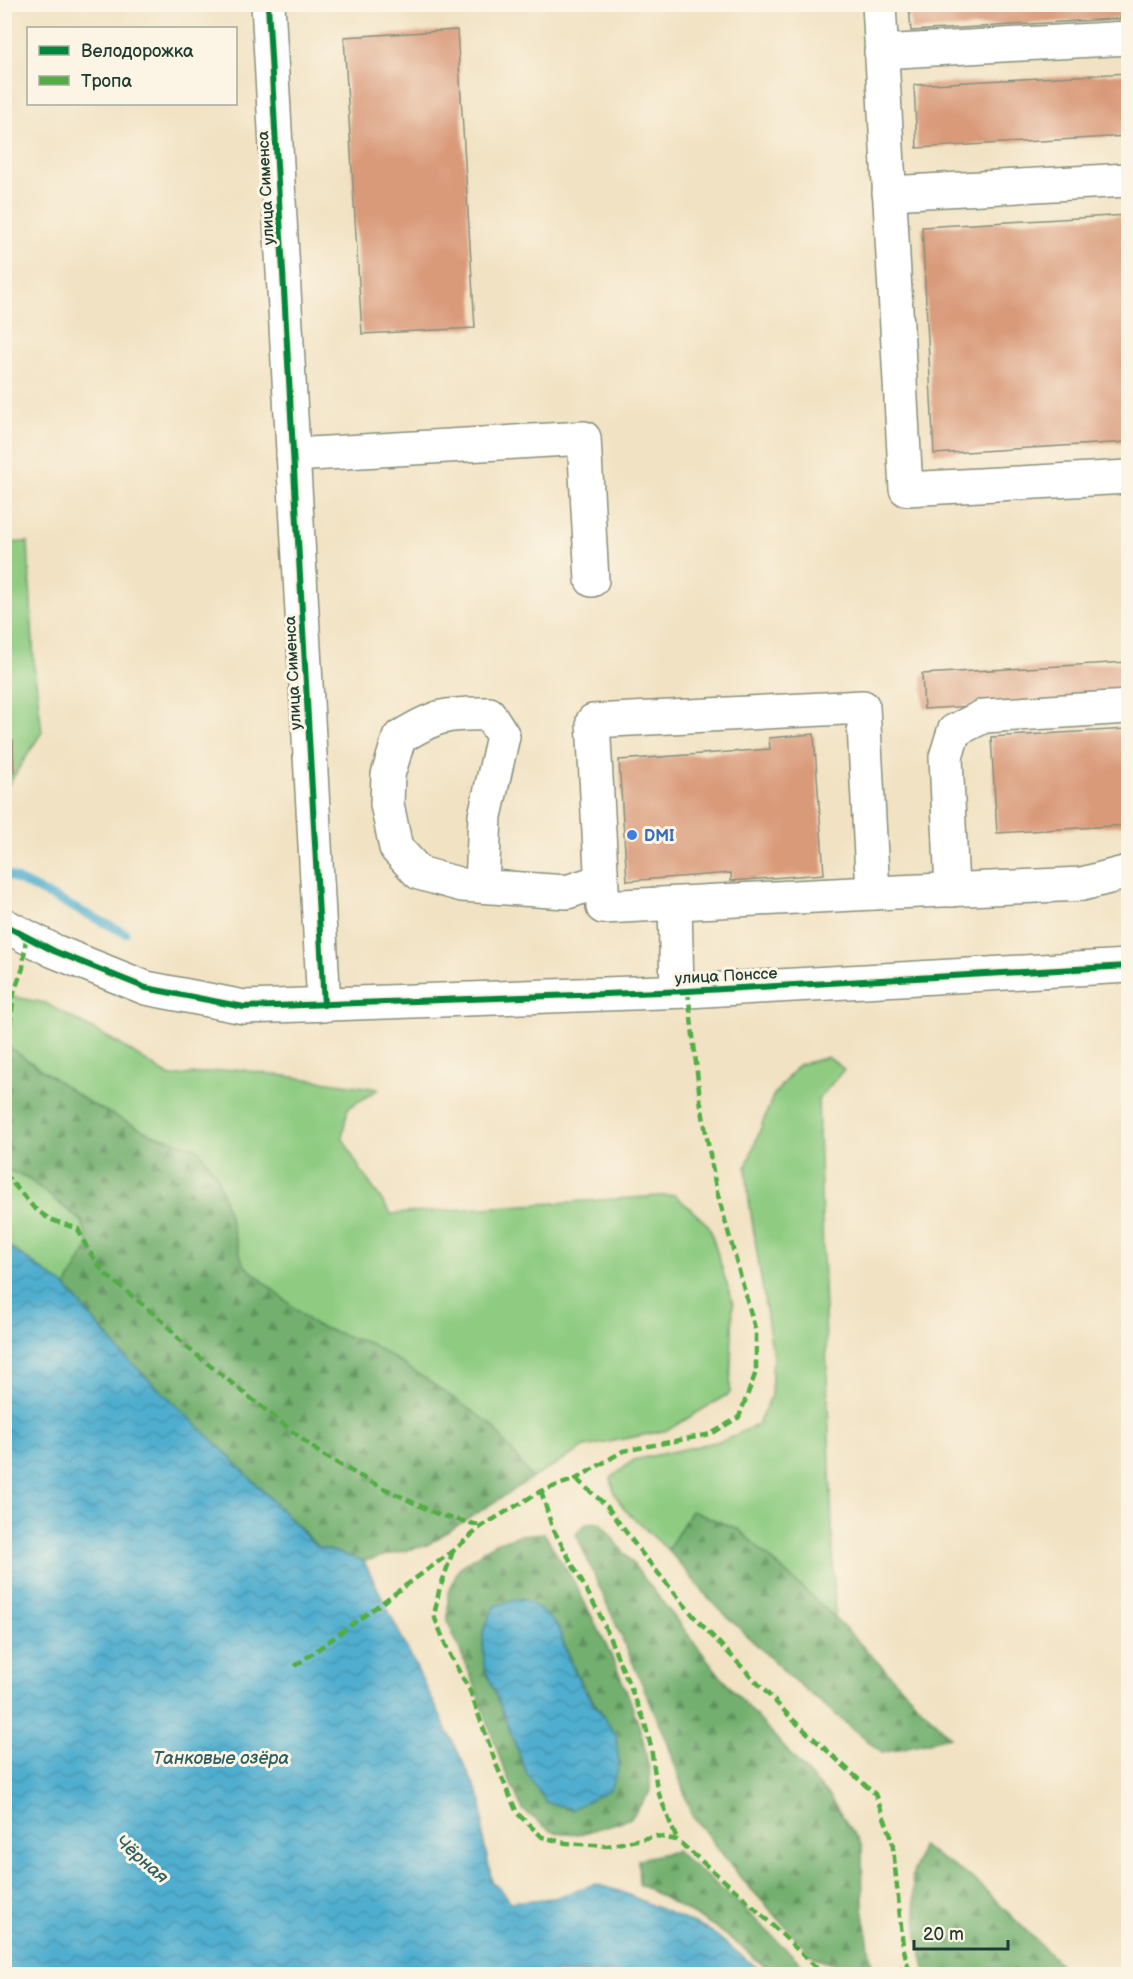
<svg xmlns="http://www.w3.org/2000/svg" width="1133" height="1979" font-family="'Balsamiq Sans',sans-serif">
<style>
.green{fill:#8fcc82;stroke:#57845b;stroke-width:1.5}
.forest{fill:url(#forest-firs);stroke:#497652;stroke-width:1.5;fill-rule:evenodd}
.water{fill:url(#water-waves);stroke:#387682;stroke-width:1.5}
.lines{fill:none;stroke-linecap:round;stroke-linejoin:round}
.stream{stroke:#50aecf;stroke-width:9}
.building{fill:#d99a79}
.minor-casing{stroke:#88907c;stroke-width:36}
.minor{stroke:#fff;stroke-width:33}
.quiet{stroke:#52ad45;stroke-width:4.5;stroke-dasharray:9 4.5;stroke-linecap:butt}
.cycleway-casing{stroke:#fcf5e5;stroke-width:10}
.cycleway{stroke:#00873e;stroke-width:6}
.shop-dot{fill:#3f7fe0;stroke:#fcf5e5;stroke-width:2}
.labels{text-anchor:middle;stroke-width:6;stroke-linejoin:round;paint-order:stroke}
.street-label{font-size:16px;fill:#1f3d34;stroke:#fcf5e5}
.shop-label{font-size:16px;font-weight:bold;fill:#366cbe;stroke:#fcf5e5;text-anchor:start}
.water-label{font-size:18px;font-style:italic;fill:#2e5f62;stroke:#fcf5e5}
</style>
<defs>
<pattern id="forest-firs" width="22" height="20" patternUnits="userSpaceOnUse" patternTransform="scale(1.5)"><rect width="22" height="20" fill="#73b070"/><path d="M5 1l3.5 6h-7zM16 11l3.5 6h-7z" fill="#5e905d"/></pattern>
<pattern id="water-waves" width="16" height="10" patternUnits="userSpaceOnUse" patternTransform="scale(1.5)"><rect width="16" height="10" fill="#50aecf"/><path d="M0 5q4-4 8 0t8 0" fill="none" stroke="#428fa9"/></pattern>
</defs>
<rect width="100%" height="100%" fill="#fcf5e5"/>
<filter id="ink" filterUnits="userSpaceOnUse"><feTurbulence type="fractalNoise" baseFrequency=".0167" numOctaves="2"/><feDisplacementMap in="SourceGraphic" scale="12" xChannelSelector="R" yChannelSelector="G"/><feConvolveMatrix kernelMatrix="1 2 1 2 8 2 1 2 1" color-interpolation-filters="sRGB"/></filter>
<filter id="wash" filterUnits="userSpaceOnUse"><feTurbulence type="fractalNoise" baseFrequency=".008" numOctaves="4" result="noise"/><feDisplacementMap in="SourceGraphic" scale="24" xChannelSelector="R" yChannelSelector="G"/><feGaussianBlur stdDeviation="1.35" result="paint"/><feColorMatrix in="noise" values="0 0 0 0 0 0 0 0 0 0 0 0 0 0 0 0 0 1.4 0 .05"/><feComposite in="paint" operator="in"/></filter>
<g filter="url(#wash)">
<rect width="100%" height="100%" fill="#f1e2c3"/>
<g class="green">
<path d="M28,542L34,665L42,732L5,790V543Z"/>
<path d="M4,995L45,1003L116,1042L170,1077L236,1069L379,1089L348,1108L342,1137L360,1169L391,1214L675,1195L709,1226L733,1304L730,1393L668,1430L585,1447L532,1478L491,1425L426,1379L371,1344L314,1325L243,1264L217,1176L198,1149L149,1133L91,1104L5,1044Z"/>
<path d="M828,1057L844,1069L818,1100L835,1618L738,1529L691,1511L668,1550L625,1510L614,1493L611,1478L634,1460L725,1440L758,1424L771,1396L773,1356L749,1201L746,1167L773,1096L798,1065Z"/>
<path d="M4,1169L26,1177L82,1222L89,1245L66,1287L5,1243Z"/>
</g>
<g class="forest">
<path d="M4,1044L91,1104L149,1133L198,1149L217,1176L243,1264L314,1325L371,1344L426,1379L492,1425L532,1478L427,1545L364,1561L317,1546L216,1443L124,1356L66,1287L89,1245L82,1221L26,1177L5,1169Z"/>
<path d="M691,1511L738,1529L835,1618L950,1737L882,1753L790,1677L712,1602L668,1550Z"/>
<path d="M600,1522L722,1678L830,1798L862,1846L863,1907L873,1974H866L814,1957L740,1877L691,1814L666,1738L576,1534L587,1523Z"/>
<path d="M544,1533L574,1582L607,1646L629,1697L642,1735L650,1774V1792L631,1818L581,1834L552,1832L523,1810L503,1767L475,1686L448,1622V1593L459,1568L495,1543L520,1535ZM558,1626C569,1662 580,1683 602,1713L527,1774L484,1665L483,1632Z"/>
<path d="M921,1846L975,1880L1070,1974H926L918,1936L912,1877Z"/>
<path d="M676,1851L734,1899L812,1974H772C734,1935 686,1910 639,1884L638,1859Z"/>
</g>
<g class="water">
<path d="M4,1243L66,1287L124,1356L216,1443L316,1546L364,1561L482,1801L483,1839L492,1881L511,1902L554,1898L595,1884L622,1892L710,1931L765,1974H5Z"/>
<path d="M523,1598L542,1611L558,1626L568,1658L583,1688L616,1735L619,1766L610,1790L572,1809L546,1802L527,1774L484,1665L483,1632L494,1606Z"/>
</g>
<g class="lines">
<path class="stream" d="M4,873L125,933"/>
</g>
<g id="blocks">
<g class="building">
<path d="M909,4H1128V18L911,31Z"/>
<path d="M457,30L475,328L362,334L344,37Z"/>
<path d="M1128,73V136L917,148L914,85Z"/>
<path d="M1128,215V442L934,454L922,227Z"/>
<path d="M1128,662V697L924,709L922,674Z"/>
<path d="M1128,729V825L997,833L991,737Z"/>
<path d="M814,734L824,874L731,881V873L627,881L619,760L770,749L769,738Z"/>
<path d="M4,740H13L14,773H4Z"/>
</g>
</g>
</g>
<g filter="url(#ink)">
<use href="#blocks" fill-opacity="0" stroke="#88907c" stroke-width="1.5"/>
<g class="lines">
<defs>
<g id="minor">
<path d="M268,4L324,1005"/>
<path d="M879,4L906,489L1128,477"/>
<path d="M881,52L1128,38"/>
<path d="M889,193L1128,180"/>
<path d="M293,455L584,438L592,580"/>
<path d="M863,707L873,893L603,907L593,721Z"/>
<path d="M482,885L485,816L503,736L489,714C446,713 436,715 399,738L388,775L387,804L396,848L419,873L462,885L567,892L601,881"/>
<path d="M952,890L946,757L954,731L984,716L1128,707"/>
<path d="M873,893L1082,884L1128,872"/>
<path d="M675,904L677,991"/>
<path d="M4,925L54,951L146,988L244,1007L688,991L1128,966"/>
</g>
</defs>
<use href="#minor" class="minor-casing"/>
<use href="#minor" class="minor"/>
<g class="quiet">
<path d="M4,1051L8,1045L14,992L23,968L26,936"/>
<path d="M4,1173L34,1208L49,1219L78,1229L88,1250L105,1274L165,1323L184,1345L321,1454L367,1480L439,1515L482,1526"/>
<path d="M576,1479L606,1505L640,1551L696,1619L791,1718L875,1794L892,1838L903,1946L910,1974"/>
<path d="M541,1491L552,1527L600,1615L644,1720L651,1747L657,1789L677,1840"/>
<path d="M453,1551L439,1591L434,1616L449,1653L470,1691L496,1764L517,1813L542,1837L566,1843L607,1846L656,1836L677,1840L743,1897L823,1974"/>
<path d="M295,1666L453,1551L482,1526L541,1491L576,1479L623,1451L711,1434L739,1417L756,1372V1332L716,1188L700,1099L688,991"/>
</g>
<defs>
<g id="cycleway">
<path d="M268,4L324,1005"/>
<path d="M4,925L54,951L146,988L244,1007L688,991L1128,966"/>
</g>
</defs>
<use href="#cycleway" class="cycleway-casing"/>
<use href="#cycleway" class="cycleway"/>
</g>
</g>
<circle class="shop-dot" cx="632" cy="835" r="6"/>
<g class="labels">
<g class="street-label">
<text transform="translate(265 188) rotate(-93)" y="6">улица Сименса</text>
<text transform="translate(292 673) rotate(-93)" y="6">улица Сименса</text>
<text transform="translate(726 975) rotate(-3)" y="6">улица Понссе</text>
</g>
<g class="shop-label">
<text x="644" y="841">DMI</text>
</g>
<g class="water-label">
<text x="221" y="1764">Танковые озёра</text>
<text transform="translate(142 1859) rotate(41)" y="6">Чёрная</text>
</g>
</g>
<rect width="1133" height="1979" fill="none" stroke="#fcf5e5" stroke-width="24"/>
<rect x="27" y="27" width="210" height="78" fill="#fcf5e5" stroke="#a4ab9e" stroke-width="1.5"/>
<rect x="39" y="46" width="30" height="9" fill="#00873e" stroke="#a4ab9e" stroke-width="1.5"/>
<text x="81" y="57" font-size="18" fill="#1f3d34">Велодорожка</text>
<rect x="39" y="76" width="30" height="9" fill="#52ad45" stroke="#a4ab9e" stroke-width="1.5"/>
<text x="81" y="87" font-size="18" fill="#1f3d34">Тропа</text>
<path d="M914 1940v9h94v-9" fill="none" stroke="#1f3d34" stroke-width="3"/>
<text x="923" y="1940" font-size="18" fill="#1f3d34" stroke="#fcf5e5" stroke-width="4.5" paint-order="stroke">20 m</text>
</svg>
